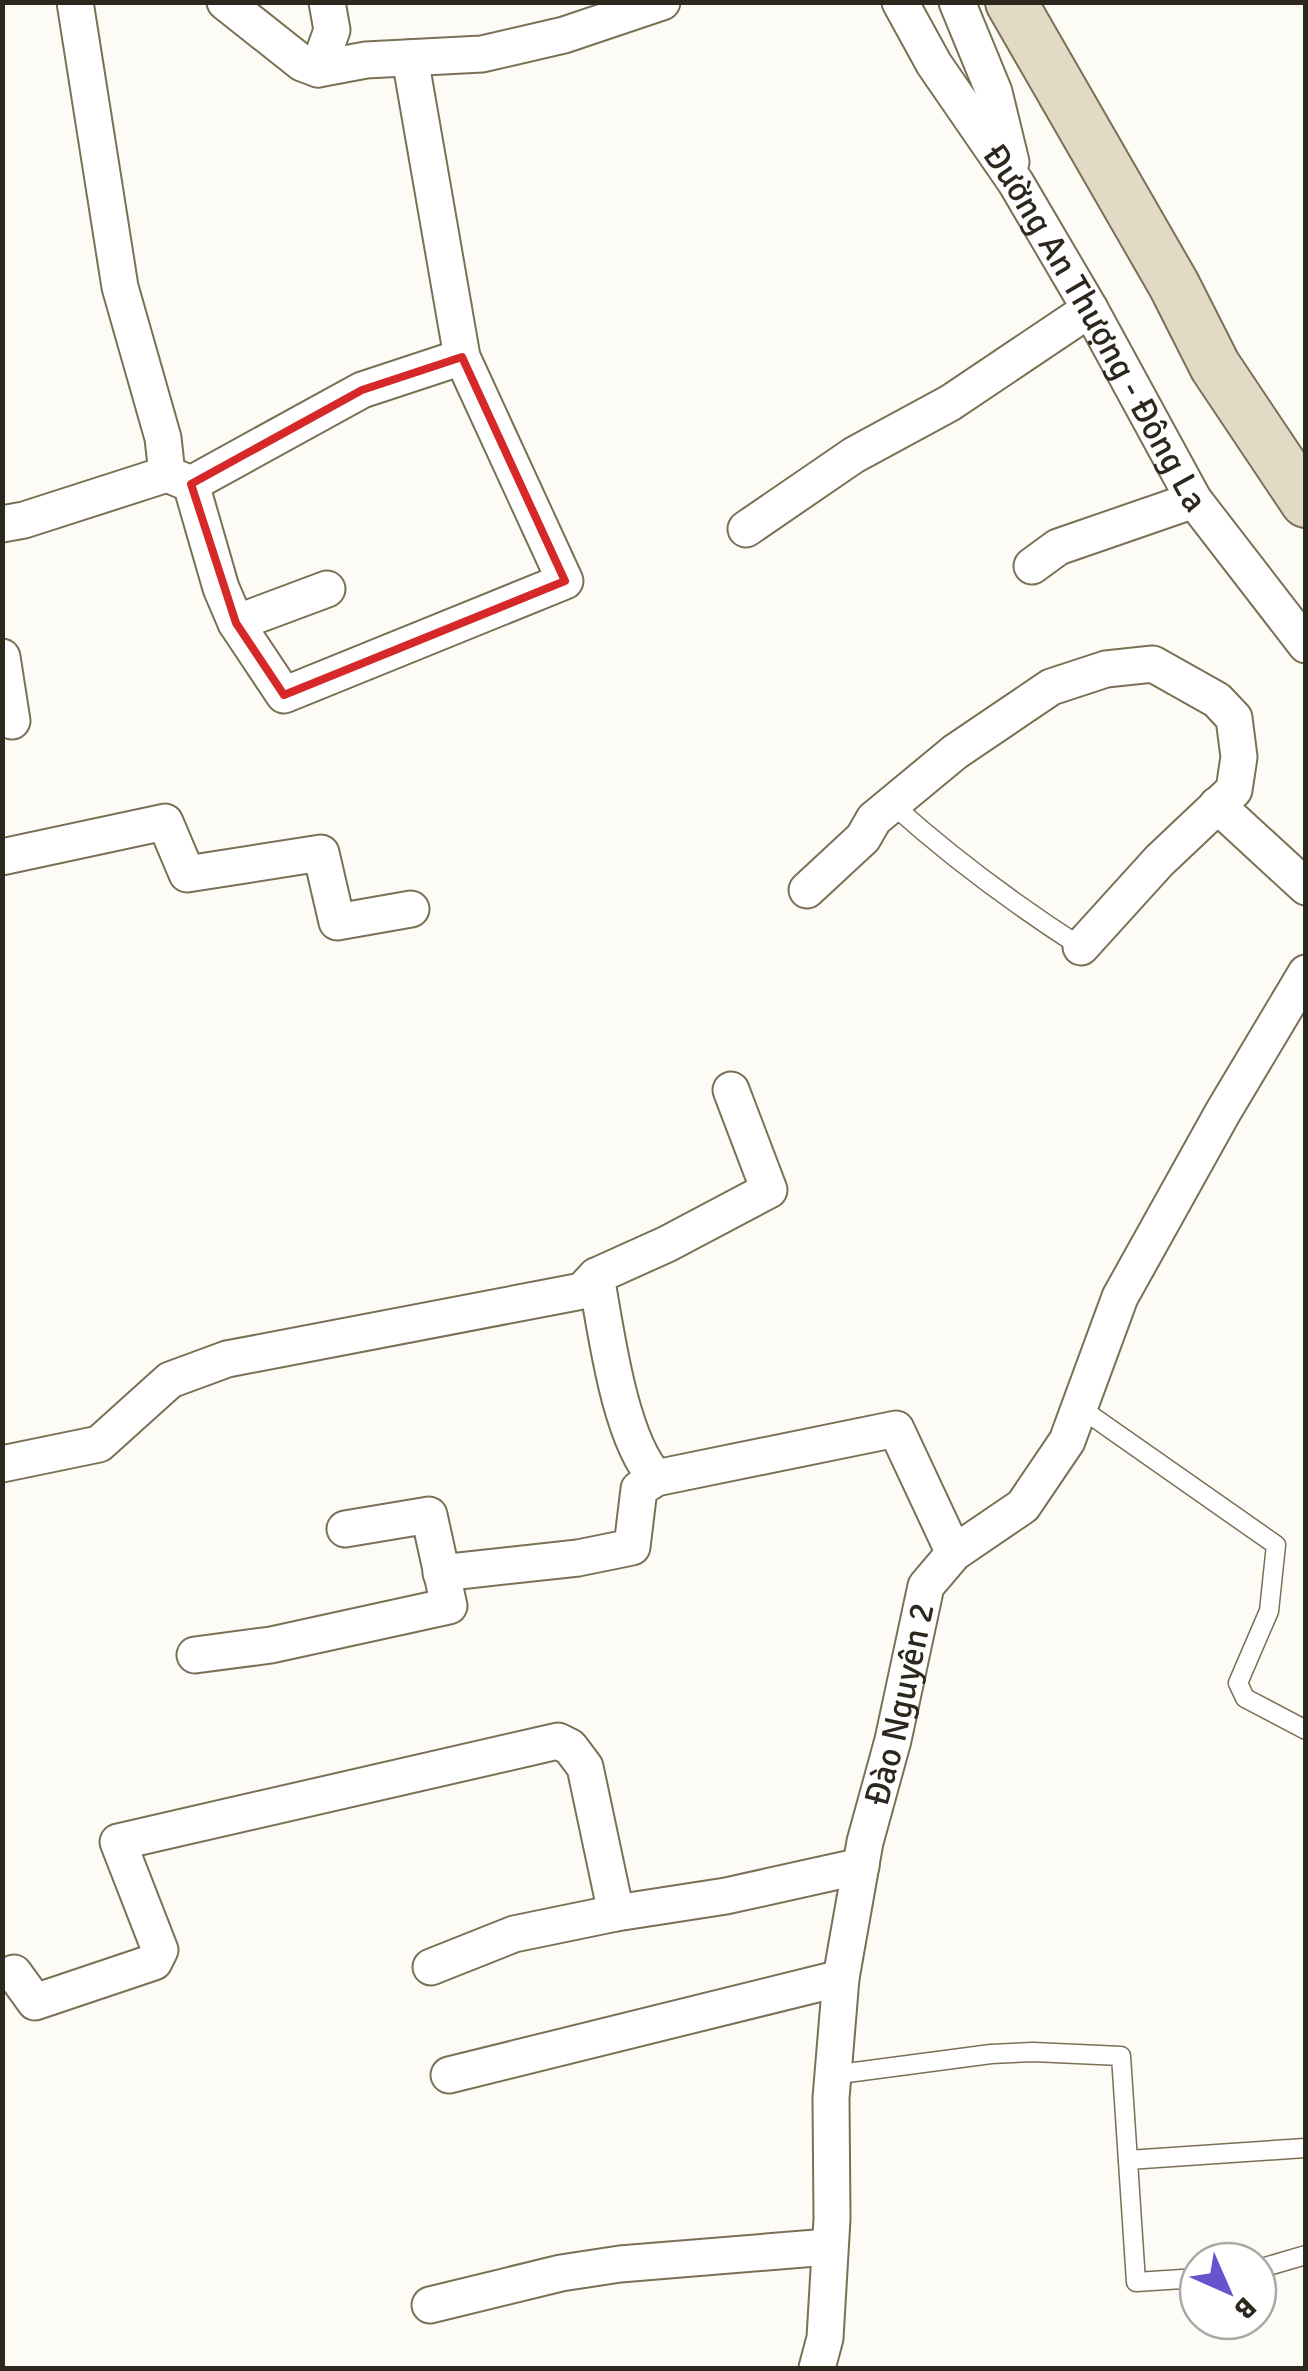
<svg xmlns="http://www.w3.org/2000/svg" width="1308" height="2371" font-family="Signika,sans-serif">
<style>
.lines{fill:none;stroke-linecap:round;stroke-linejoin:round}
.service-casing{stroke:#7a7055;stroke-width:21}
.minor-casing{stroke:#7a7055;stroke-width:39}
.secondary-casing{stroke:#7a7055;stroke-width:54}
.service{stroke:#fff;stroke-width:18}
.minor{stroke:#fff;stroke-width:35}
.secondary{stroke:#e2dac4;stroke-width:50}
.marked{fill:none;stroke:#d62828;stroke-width:8;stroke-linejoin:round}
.labels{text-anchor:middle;stroke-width:10;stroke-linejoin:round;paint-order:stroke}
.street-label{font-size:35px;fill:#2d281d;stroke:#fff}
</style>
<rect width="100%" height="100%" fill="#fdfbf5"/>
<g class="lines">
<defs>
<g id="service">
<path d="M892,804C952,858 1014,904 1081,947"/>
<path d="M1079,1407L1276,1545L1269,1611L1238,1683L1245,1698L1306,1730"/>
<path d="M832,2075L991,2054L1033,2052L1121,2056L1136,2282L1198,2278"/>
<path d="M1128,2160L1305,2148"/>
<path d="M1258,2269L1306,2255"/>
</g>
<g id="minor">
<path d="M225,2L302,63L318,69L366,60L482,54L564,35L662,2"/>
<path id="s1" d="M900,2L934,64L1016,183L1090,309L1194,500L1306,645"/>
<path d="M957,2L994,92L1011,162"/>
<path d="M318,69L332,30L327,2"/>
<path d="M167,474L191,484L221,588L236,623L284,695L565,581L462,357L410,58"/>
<path d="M191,484L362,390L462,357"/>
<path d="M2,524L24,520L167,474L163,438L120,287L75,2"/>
<path d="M746,529L854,455L950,403L1090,309"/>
<path d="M1032,566L1058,547L1194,500"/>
<path d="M236,623L327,589"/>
<path d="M2,657L12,721"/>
<path d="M1217,805L1306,887"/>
<path d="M2,857L165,822L187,874L321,853L337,922L411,909"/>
<path d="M807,890L863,838L874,819L955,752L1051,687L1106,669L1153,664L1217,700L1234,718L1239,757L1234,790L1159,861L1081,947"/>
<path d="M596,1276C606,1330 619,1438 656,1478"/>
<path d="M2,1464L99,1444L170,1380L227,1359L582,1291L596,1276L667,1244L769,1190L731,1090"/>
<path d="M441,1573L578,1558L632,1547L639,1489L656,1478L896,1429L954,1553"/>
<path d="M195,1655L271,1645L449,1606L429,1515L345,1529"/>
<path d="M431,1967L514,1934L616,1913L726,1896L861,1866"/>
<path d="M14,1973L35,2002L154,1962L160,1950L118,1842L558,1741L570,1747L585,1767L616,1913"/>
<path d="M449,2075L841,1978"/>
<path d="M430,2305L561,2273L620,2264L828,2247"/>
<path id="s2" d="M817,2368L825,2338L832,2219L831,2098L841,1978L865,1842L893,1740L926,1586L954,1553L1023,1506L1067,1441L1120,1297L1223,1112L1306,973"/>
</g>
<path id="secondary" d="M1011,2L1174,285L1215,366L1306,502"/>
</defs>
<use href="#service" class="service-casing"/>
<use href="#minor" class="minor-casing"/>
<use href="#secondary" class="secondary-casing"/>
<use href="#service" class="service"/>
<use href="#minor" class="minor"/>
<use href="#secondary" class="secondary"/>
</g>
<path class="marked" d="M462,357L565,581L284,695L236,623L191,484L362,390Z"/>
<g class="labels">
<g class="street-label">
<text dy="12" stroke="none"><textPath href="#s1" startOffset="380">Đường An Thượng - Đông La</textPath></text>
<text dy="12" stroke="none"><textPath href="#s2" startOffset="672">Đào Nguyên 2</textPath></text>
</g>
</g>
<rect width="1308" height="2371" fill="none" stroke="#2d281d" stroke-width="10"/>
<g transform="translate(1228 2291) rotate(135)"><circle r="48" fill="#ffffff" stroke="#aba9a5" stroke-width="2.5"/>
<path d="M0-8L18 38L0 25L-18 38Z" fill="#6554ce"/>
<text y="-15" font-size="28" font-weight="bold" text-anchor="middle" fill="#2d281d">B</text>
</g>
</svg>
